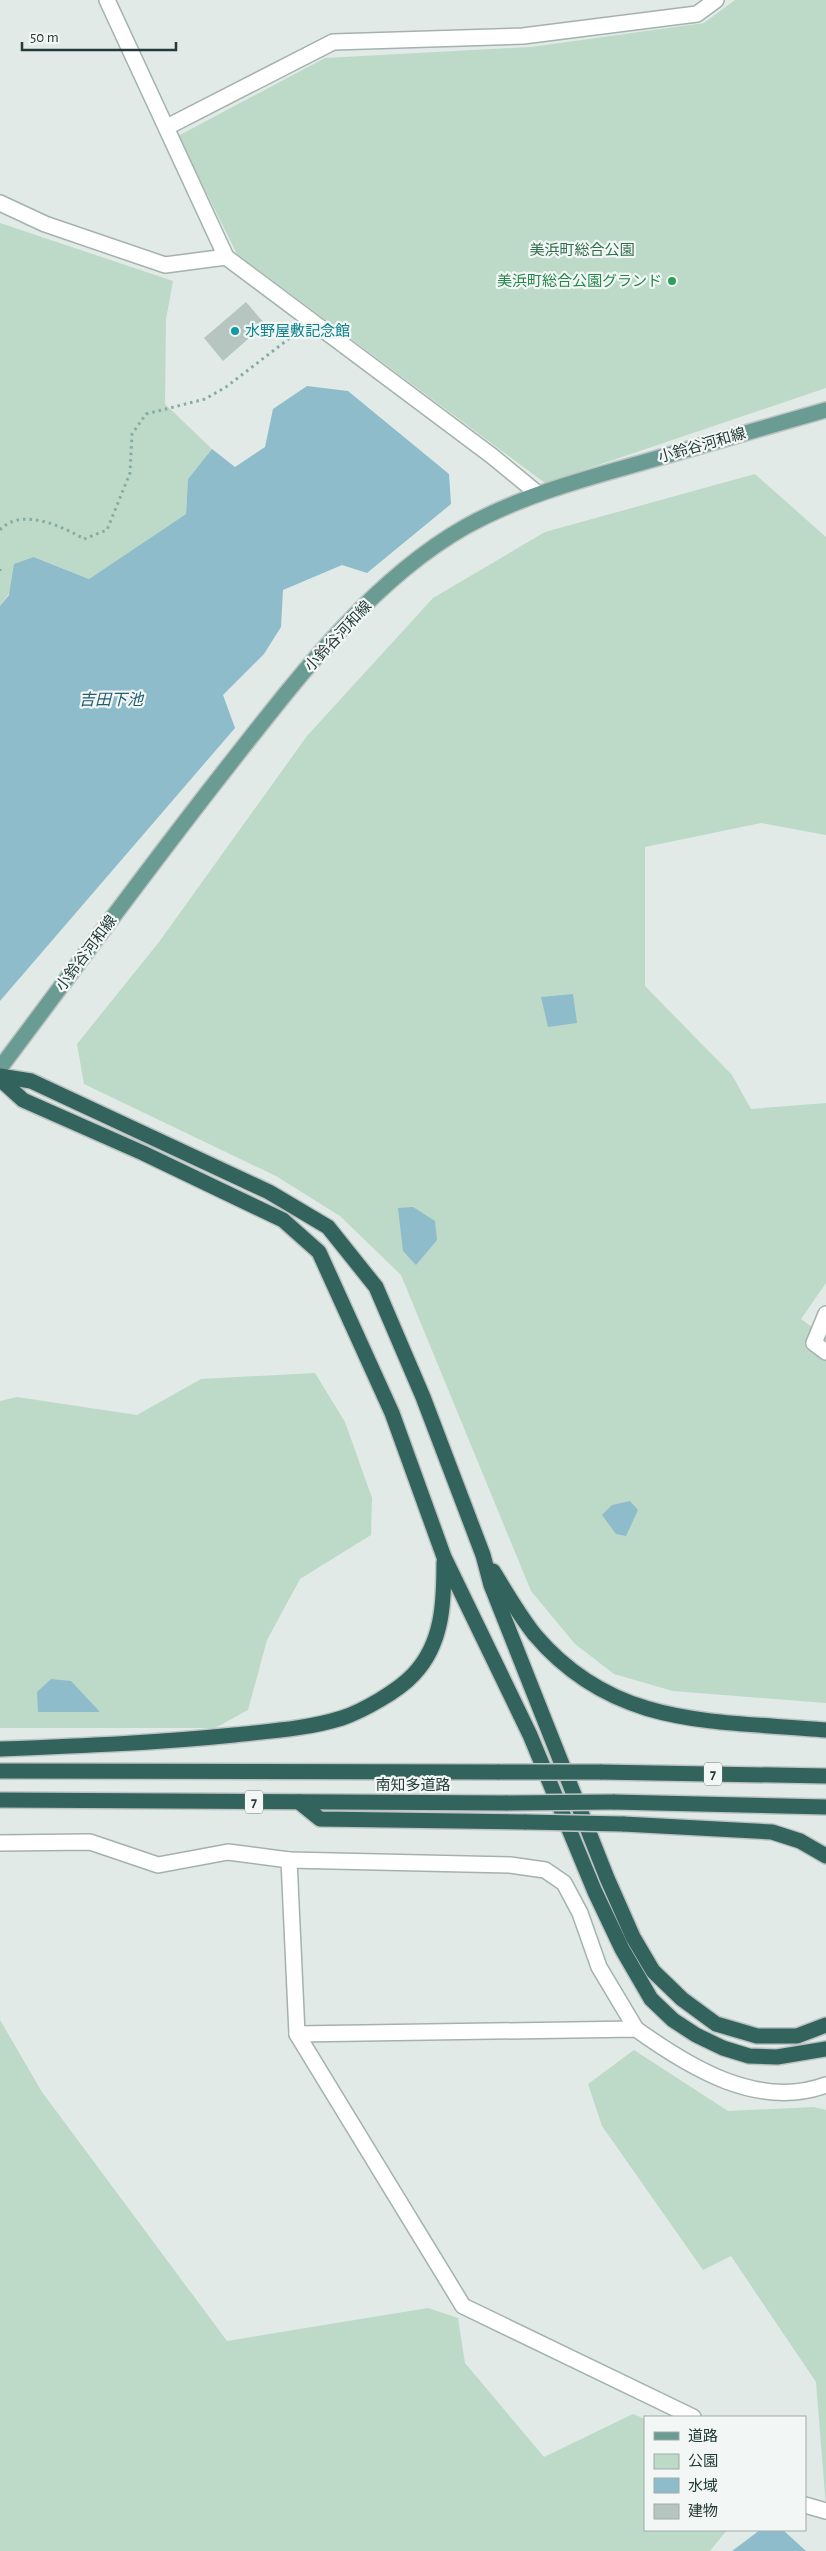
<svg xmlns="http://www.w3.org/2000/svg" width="826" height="2551" font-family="'Alegreya Sans','Noto Sans JP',sans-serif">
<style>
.green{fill:#bcdac7}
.water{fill:#8ebccb}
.building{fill:#b7c5c0}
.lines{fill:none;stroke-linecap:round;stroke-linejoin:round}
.minor-casing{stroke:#a4b2ae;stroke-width:18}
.major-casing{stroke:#bdc4c3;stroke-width:18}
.highway-casing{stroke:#bdc4c3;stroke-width:18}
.path{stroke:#85aba2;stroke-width:3;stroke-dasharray:2.5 4;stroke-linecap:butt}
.minor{stroke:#fff;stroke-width:15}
.major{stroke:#6a9c93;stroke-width:15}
.highway{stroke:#32635d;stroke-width:15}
.highway-bridge-casing{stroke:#bdc4c3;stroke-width:18;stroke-linecap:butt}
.highway-bridge{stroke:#32635d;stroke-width:15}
.leisure-dot{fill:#2e9e5b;stroke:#f2f7f5;stroke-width:2}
.culture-dot{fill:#0f9aa8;stroke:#f2f7f5;stroke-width:2}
.labels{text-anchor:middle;stroke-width:4.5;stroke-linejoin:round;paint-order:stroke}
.shield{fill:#f2f7f5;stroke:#61736f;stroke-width:1}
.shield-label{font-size:14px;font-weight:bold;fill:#233a36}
.park-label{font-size:15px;fill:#316d4d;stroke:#f2f7f5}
.leisure-label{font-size:15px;fill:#27864d;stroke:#f2f7f5;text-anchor:end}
.culture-label{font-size:15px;fill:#0d838f;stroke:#f2f7f5;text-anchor:start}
.street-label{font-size:15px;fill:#233a36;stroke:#f2f7f5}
.water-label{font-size:16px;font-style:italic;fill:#235d70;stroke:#f2f7f5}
</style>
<rect width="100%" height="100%" fill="#e1eae7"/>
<g class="green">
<path d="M735,0H826V388L545,483L237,254L178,136L325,58L531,47L704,23Z"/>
<path d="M0,223L173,281L166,319L165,404L212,449L188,479L186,514L89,579L35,557L0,606Z"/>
<path d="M755,474L826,537V835L761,823L645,847V986L732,1075L751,1109L826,1103V1283L801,1319L826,1337V1703L673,1691L614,1674L575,1644L531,1591L401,1275L340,1216L276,1176L84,1084L77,1044L159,942L307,736L433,598L545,532Z"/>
<path d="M315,1373L345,1422L372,1498L371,1535L300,1579L267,1640L248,1710L215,1728H0V1401L17,1397L137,1415L201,1379Z"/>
<path d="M0,2020L42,2092L227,2341L428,2308L458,2318L465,2363L544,2457L633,2414L645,2419V2530H727L710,2551H0Z"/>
<path d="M634,2050L728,2111L814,2107L826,2110V2507L816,2382L731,2256L703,2270L602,2126L588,2084Z"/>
</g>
<g class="water">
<path d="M307,386L348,391L449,474L451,504L367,573L342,565L283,590L281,627L264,654L223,695L235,728L0,1001V606L9,595L14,564L34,557L89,579L186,514L188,479L212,449L235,467L265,447L273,409Z"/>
<path d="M573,994L577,1023L548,1027L541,997Z"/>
<path d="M413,1207L435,1221L437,1240L416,1265L403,1251L398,1208Z"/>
<path d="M630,1501L638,1510L626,1536L616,1534L602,1515L612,1505Z"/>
<path d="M51,1679L71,1681L100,1712H38L37,1692Z"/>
<path d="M760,2530H783L806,2551H732Z"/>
</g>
<path class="building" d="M246,302L265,324L223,361L204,338Z"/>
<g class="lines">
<defs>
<g id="minor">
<path d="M107,0L226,257L492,456L537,493"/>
<path d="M167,127L333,42L523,36L697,14L716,0"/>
<path d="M0,203L45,224L165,265L226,257"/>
<path d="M826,1314L814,1343L826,1352"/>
<path d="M0,1843L90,1842L158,1865L228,1852L289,1860L297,2034L463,2306L693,2417"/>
<path d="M289,1860L510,1865L545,1870L564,1883L580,1913L599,1967L636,2029"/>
<path d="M297,2034L636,2029C689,2067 758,2110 826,2085"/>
<path d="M805,2505L826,2511"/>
</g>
<path id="major" d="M0,1068C76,967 151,864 229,765C296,680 370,581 465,527C517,498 573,482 630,466C695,447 761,429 826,410"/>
<g id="highway">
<path d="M0,1076L31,1081L269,1192L328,1227L376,1287L423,1397L483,1555L491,1585L607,1878L633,1937L653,1971L682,1999L716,2024L757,2036H797L826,2025"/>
<path d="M0,1079L23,1100L143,1153L283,1220L319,1252L392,1413L444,1557L530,1735L595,1892L622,1949L651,1999L673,2020L696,2035L723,2048L749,2056L777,2057L826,2049"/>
<path d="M493,1571C506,1592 519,1615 535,1635C615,1729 714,1720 826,1730"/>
<path d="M0,1749C78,1746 156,1743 234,1735C270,1731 307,1729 342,1718C363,1711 398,1691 413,1675C443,1644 444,1602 444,1562"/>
<path d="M0,1771L499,1772"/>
<path d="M600,1772L826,1776"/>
<path d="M0,1800L507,1803"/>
<path d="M299,1802L320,1819L526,1822"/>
<path d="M613,1802L826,1807"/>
<path d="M623,1824L772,1832L800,1841L826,1856"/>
</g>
</defs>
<use href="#minor" class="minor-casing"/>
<use href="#major" class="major-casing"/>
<use href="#highway" class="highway-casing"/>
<g class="path">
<path d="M0,530C21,507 62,526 84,539L107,530L130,473L132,434L146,414L205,399L226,387L299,331"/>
<path d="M0,569V571"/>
</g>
<use href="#minor" class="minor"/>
<use href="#major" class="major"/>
<use href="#highway" class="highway"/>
<defs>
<g id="highway-bridge">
<path d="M499,1772H600"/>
<path d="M507,1803L613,1802"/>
<path d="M526,1822L623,1824"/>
</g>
</defs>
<use href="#highway-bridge" class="highway-bridge-casing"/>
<use href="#highway-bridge" class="highway-bridge"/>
</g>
<circle class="leisure-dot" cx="672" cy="281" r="5"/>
<circle class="culture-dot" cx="235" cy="331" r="5"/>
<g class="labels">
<g class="shield">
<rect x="704" y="1762.5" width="18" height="23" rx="4"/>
<rect x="245" y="1790.5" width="18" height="23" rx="4"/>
</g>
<g class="shield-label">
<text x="713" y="1779">7</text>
<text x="254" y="1807">7</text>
</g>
<g class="park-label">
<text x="582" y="255">美浜町総合公園</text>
</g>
<g class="leisure-label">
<text x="662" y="286">美浜町総合公園グランド</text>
</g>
<g class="culture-label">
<text x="245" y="336">水野屋敷記念館</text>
</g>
<g class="street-label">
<text transform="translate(702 445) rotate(-16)" y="5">小鈴谷河和線</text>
<text transform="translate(338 636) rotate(-47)" y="5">小鈴谷河和線</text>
<text transform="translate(86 953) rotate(-53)" y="5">小鈴谷河和線</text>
<text x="413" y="1790">南知多道路</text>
</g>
<g class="water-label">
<text x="111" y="705">吉田下池</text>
</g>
</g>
<rect x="644" y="2416" width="162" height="115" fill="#f2f7f5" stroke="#9faba9"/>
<rect x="654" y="2432" width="25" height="8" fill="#6a9c93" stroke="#9faba9"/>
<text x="688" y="2441" font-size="15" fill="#233a36">道路</text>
<rect x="654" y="2454" width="25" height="15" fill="#bcdac7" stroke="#9faba9"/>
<text x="688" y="2466" font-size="15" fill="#233a36">公園</text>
<rect x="654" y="2478" width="25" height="15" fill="#8ebccb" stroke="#9faba9"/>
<text x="688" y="2491" font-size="15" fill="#233a36">水域</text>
<rect x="654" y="2504" width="25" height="15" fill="#b7c5c0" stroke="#9faba9"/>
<text x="688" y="2516" font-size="15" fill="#233a36">建物</text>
<path d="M22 42v8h154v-8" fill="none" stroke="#233a36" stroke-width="2.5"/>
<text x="30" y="42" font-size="15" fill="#233a36" stroke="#f2f7f5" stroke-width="4" paint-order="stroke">50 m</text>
</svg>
